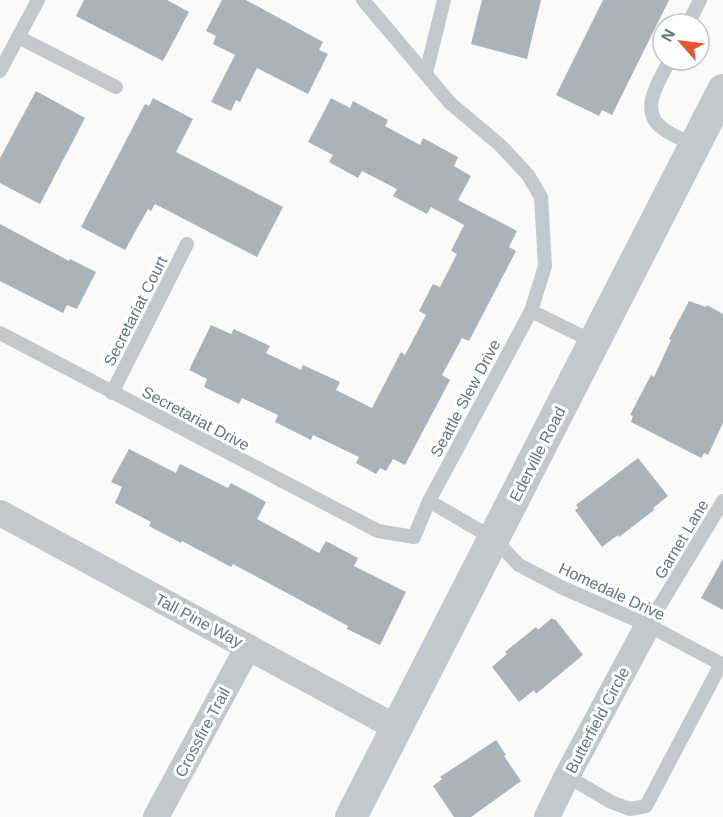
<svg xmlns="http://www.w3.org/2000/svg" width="723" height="817" font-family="Helvetica,sans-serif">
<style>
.building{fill:#aab3b9}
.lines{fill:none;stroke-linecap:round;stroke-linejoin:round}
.service{stroke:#c3c8cc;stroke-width:14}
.minor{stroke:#c3c8cc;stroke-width:26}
.tertiary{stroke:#c3c8cc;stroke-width:32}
.labels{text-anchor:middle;stroke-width:6;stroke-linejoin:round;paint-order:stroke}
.street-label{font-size:16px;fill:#657683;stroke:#fff}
</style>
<rect width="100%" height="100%" fill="#fafaf8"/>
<g class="building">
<path d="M84,0H167L189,12L163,61L76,16Z"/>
<path d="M222,0H246L323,42L319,50L328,54L308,94L257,68L240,102L236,100L231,111L211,102L235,55L213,44L216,36L206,31Z"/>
<path d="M482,0H541L527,59L471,44Z"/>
<path d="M603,0H669L612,115L602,110L599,116L556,95Z"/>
<path d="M36,91L85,118L40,204L0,183V158Z"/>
<path d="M153,98L193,119L176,152L283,207L257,257L155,204L151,211L148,209L125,250L81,227L145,104L149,106Z"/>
<path d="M331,98L350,108L353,101L388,120L385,126L420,145L423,138L458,157L454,166L471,176L458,200L517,231L509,247L516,251L469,341L462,338L442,375L450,380L405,465L393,459L386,471L380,468L376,474L356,463L359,457L313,435L311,440L275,422L278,415L242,398L239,404L204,387L207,379L189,370L211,325L231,334L234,329L270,346L266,353L301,370L303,365L340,382L336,390L372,408L401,352L405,355L426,315L419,311L433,284L440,287L457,254L451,251L464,225L431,207L427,214L393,196L397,189L362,171L358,178L329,162L333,155L308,142Z"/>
<path d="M0,224L69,261L70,259L96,272L77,309L67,305L63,313L0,281Z"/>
<path d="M689,301L706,307L707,305L723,314V423L708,455L704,453L701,458L631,422L633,416L630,415L651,375L654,377L671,340L669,339Z"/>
<path d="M129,449L176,473L180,464L228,488L231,483L266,502L257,519L319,553L326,541L358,558L354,566L406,592L380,645L347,629L348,626L233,564L231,567L182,541L181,543L149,526L151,522L115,503L122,487L111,482Z"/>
<path d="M638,458L668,496L653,508L654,510L619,537L618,535L602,547L575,510L578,508L576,505Z"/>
<path d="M723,559V610L701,598Z"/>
<path d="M552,618L554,620L555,619L583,655L536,694L534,690L519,702L492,667L507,654L505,652L536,627L538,630Z"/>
<path d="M496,740L506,755L504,756L521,781L471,817H454L433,786L442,779L440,777Z"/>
</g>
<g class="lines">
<g class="service">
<path d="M688,24L700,0"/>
<path d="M18,37L116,87"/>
<path d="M670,60C660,79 638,110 662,128C671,135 684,140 695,146"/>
<path d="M0,71L38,0"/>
<path d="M426,73L444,0"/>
<path d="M531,311L594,342"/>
<path d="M0,333L378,531L414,537L429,501L531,311L545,266L541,197L528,175L500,145L450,103L363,0"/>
<path d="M112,393L187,244"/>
<path d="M429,501L494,539L519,565L563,588L648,625L723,665"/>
<path d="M648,625L723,501"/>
<path d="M567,776L611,802L630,809L646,806L721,664"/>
</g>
<g class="minor">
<path d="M0,513L397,728"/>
<path d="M156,817L248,647"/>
<path d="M547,817L567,776L648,625"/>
</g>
<path class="tertiary" d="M351,817L723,90"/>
</g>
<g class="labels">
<g class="street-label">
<text transform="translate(135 311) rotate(-63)" y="6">Secretariat Court</text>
<text transform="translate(465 398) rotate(-62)" y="6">Seattle Slew Drive</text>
<text transform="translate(196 418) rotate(28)" y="6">Secretariat Drive</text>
<text transform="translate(537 454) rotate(-63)" y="6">Ederville Road</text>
<text transform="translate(681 539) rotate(-59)" y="6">Garnet Lane</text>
<text transform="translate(612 591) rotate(25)" y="6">Homedale Drive</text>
<text transform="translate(199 620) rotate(28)" y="6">Tall Pine Way</text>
<text transform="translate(597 720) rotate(-62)" y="6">Butterfield Circle</text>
<text transform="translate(202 732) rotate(-62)" y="6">Crossfire Trail</text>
</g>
</g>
<g transform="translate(681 42) rotate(298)"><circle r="28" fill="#ffffff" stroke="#c1c8cd" stroke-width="1.5"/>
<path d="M0-4.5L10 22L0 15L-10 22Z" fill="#e4572e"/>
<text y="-9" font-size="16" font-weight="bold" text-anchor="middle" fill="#657683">N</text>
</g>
</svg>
